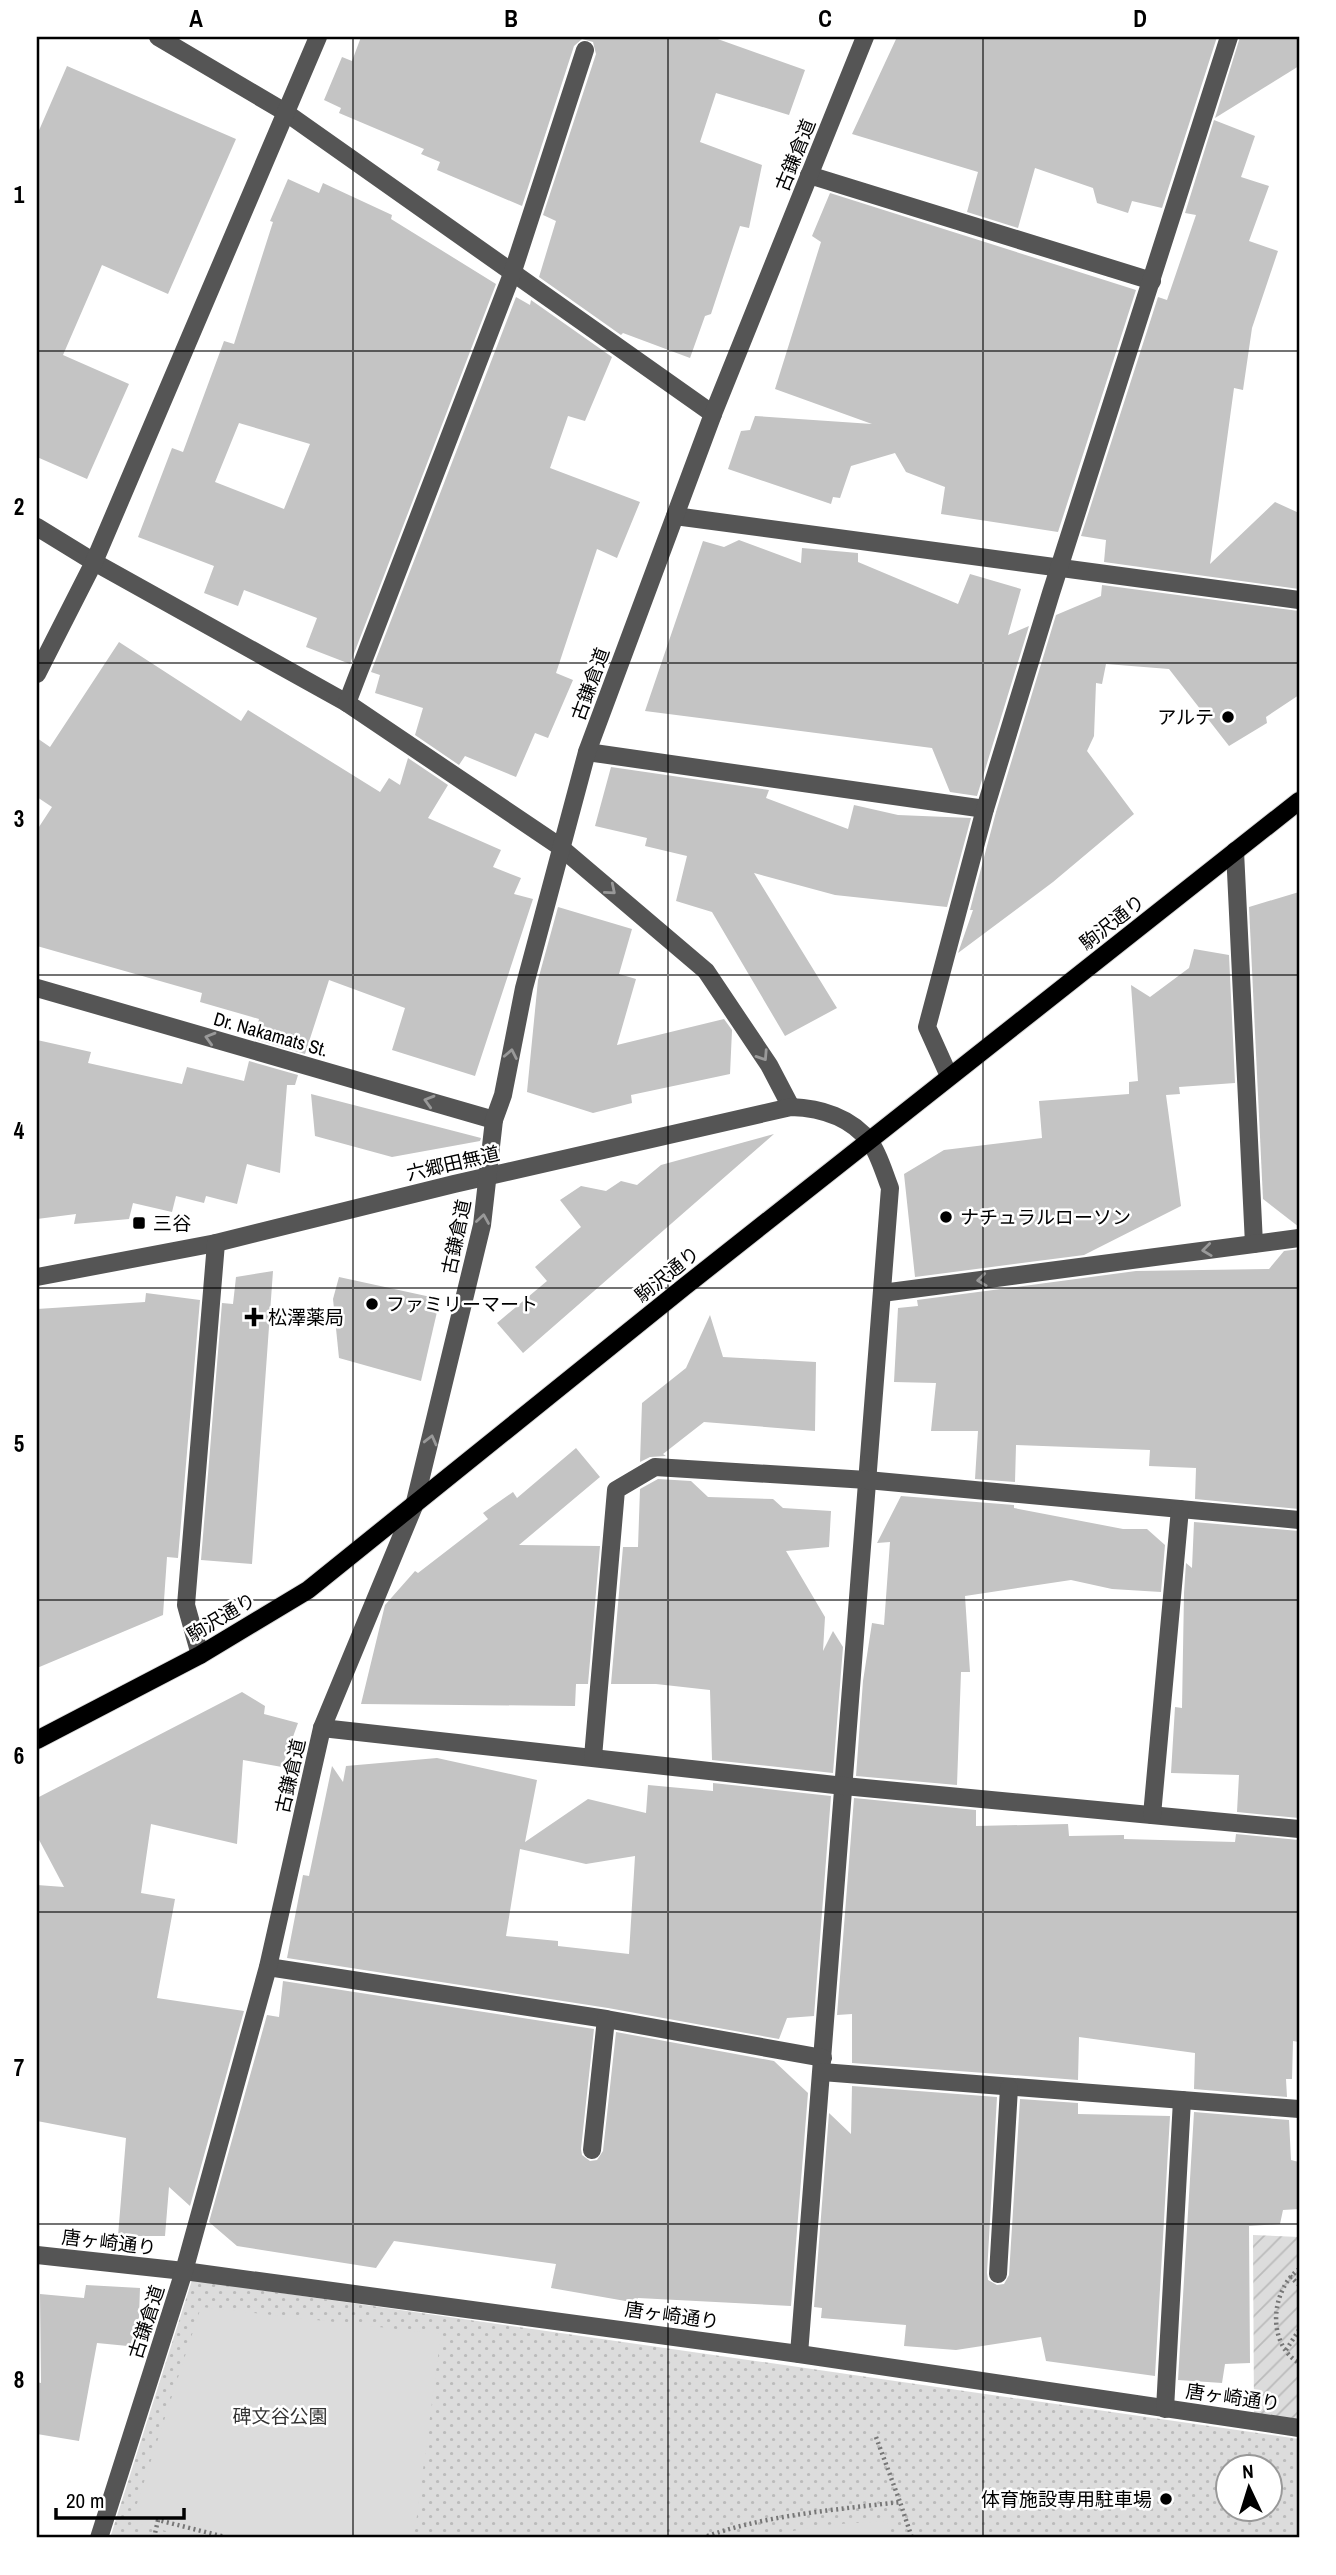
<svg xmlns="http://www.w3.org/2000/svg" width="1336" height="2575" font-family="'Archivo Narrow','Noto Sans JP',sans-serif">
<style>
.grass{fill:url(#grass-dots);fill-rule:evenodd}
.garden{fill:url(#garden-furrows)}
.pitch{fill:#dcdcdc}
.building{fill:#c4c4c4;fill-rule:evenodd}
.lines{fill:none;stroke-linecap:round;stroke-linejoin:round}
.major-casing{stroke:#dbdbdb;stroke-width:20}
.path{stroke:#777;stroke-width:4.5;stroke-dasharray:2 3.5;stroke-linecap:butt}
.minor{stroke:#555;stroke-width:18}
.major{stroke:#000;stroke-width:18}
.oneway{stroke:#999}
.grid{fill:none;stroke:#000;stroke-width:2;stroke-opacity:0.55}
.poi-dot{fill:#000;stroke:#fff;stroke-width:2.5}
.labels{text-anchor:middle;stroke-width:5;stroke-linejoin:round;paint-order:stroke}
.street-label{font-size:19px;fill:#000;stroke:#fff}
.poi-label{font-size:19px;fill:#000;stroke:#fff;text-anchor:start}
.park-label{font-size:19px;fill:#333;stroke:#fff}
.neatline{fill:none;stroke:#000;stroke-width:2.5}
.grid-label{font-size:23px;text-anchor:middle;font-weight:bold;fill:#000}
</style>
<defs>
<pattern id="grass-dots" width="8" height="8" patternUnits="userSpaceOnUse" patternTransform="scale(1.75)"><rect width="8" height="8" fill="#dcdcdc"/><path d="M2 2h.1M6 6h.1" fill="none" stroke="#bbb" stroke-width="1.8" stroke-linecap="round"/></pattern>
<pattern id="garden-furrows" width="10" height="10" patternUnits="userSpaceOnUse" patternTransform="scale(1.75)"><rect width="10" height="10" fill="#dcdcdc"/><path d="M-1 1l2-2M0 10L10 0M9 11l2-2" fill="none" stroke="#bbb"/></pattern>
</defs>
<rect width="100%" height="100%" fill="#fff"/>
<path class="grass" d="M192,2280L1299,2439V2538H110ZM1228,2466H1270V2508H1228Z"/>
<path class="garden" d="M1253,2235L1299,2237V2420L1254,2414Z"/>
<g class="pitch">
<path d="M201,2307L441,2334L414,2538H169L170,2532L131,2522Z"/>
<path d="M887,2521L893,2538H757L824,2525Z"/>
</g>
<g class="building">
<path d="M361,37H712L805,70L789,115L716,93L700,142L762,165L749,228L740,226L711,314L705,316L690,358L623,333L621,335L539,277L556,221L543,215L596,54L593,42L582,39L574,46L522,206L437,170L440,162L421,154L424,149L339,113L341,108L324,100L342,57L352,61Z"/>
<path d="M897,37H1217L1162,208L1132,201L1128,213L1097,203L1093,188L1035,168L1018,228L967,212L978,172L852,134Z"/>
<path d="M1240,37H1299V66L1215,118Z"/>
<path d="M67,66L236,139L168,294L102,265L63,355L129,384L87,479L37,457V135Z"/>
<path d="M1214,120L1255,136L1241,177L1269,186L1249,241L1278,251L1252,328L1243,390L1234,388L1210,564L1275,502L1299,513V589L1104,562L1106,540L1081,536L1158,297L1167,300L1196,215L1185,213Z"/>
<path d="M288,179L319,193L323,183L392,215L391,219L496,284L350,664L306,647L317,618L244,590L238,606L204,593L214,566L138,537L172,448L183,452L224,341L234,344L273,222L270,221ZM239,423L310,444L284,509L215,482Z"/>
<path d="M830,193L1136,290L1058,532L941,514L945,487L906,472L895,453L851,466L840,498L833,497L831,504L728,469L741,431L750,430L755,416L872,424L775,389L821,242L812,236Z"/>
<path d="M516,297L530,305L531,300L612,357L585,421L568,416L550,468L640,502L617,558L597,549L556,673L573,680L548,738L535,733L516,777L465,756L459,765L415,735L423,708L375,693L380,675L371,672Z"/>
<path d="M739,540L801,563L802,548L858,553V562L958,604L970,574L1021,589L1008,635L1029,626L977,796L950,792L932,748L645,711L703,541L724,547Z"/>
<path d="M1102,585L1299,611V695L1266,717L1267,723L1229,746L1169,669L1106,664L1102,684L1096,683L1094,736L1087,751L1134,814L1053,882L958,953L973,910H970L996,812L1056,615L1101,596Z"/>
<path d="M119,642L241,721L248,710L380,792L389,778L400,785L408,758L448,785L428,818L501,850L493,867L521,878L514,894L533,899L475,1076L392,1050L405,1008L329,980L305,1054L254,1039L259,1019L200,1002L202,993L37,946V830L52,807L37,797V738L50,747Z"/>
<path d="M611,767L769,790L766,798L848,829L854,805L898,815L971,818L947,907L835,895L754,873L837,1008L785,1036L712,912L676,901L687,856L645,846L647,838L595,826Z"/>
<path d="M1299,892V1227L1263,1199L1249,907Z"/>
<path d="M558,907L632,929L619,974L636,979L617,1045L724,1019L732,1030L730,1074L631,1095L632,1103L593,1113L527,1092L538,980Z"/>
<path d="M1194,949L1229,955L1235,1083L1179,1087L1180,1094L1166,1095L1181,1206L1084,1255L915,1277L904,1174L944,1150L1042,1138L1039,1101L1129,1094V1082L1138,1081L1131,985L1150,997L1189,968Z"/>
<path d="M37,1040L91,1052L88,1063L182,1084L187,1067L244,1081L249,1061L298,1075L295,1085H287L280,1173L247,1164L237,1204L206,1196L204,1203L176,1196L172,1212L133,1203L129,1219L74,1224L76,1214L37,1219Z"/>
<path d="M311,1094L481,1138L480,1141L392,1157L315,1136Z"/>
<path d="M774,1134L523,1353L497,1323L547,1281L535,1267L581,1227L560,1200L581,1186L606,1191L621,1181L637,1185L661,1165Z"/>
<path d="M1299,1249V1509L1195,1499L1196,1468L1149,1466L1150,1450L1016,1445L1015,1482L975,1479L978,1431H931L936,1383L894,1382L898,1308L918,1306L917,1300L1136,1271L1269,1269L1284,1251Z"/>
<path d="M273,1271L252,1564L201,1560L222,1303L233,1304L236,1277Z"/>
<path d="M339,1277L440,1299L421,1381L339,1358L333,1299Z"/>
<path d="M146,1293L200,1300L178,1558L167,1557L163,1615L37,1668V1309L145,1302Z"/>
<path d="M710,1315L723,1357L816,1362L815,1431L704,1422L663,1454L666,1456L650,1457L640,1462L642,1403L686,1368Z"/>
<path d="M576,1448L600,1477L519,1545L600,1546L588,1684H576L575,1706L361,1704L385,1605L415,1571L418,1573L488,1519L483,1513L513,1492L517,1498Z"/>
<path d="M658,1479L691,1481L708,1497L773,1499L783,1508L831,1511L829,1547L786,1551L825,1617L823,1651L833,1631L843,1647L833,1773L712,1760L710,1690L656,1684H611L623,1547H638L640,1489Z"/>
<path d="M901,1496L1014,1505V1508L1123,1529H1147L1165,1545L1161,1592L1112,1589L1071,1580L965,1596L970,1672H961L957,1785L856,1776L863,1681L872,1623L884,1625L890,1542L877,1543Z"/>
<path d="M1194,1522L1299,1531V1818L1237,1812L1239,1775L1171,1773L1175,1707L1182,1708L1184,1593L1186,1563L1192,1568Z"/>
<path d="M242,1692L265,1706L264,1714L298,1723L282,1767L243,1760L237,1844L151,1824L141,1893L175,1899L157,1998L244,2011L190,2206L169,2187L165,2236H118L126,2138L37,2121V1885L64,1887L37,1836V1798Z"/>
<path d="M437,1758L537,1780L525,1842L588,1799L646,1813L648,1785L713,1791V1783L831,1796L814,2016L787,2018L779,2039L608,2008L287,1958L303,1875L309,1876L332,1766L343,1782L346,1766ZM520,1849L586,1864L635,1856L629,1954L558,1946V1941L506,1936Z"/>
<path d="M854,1798L976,1810V1826L1068,1824L1069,1836L1124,1835V1839L1235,1842L1236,1834L1299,1840V2042L1293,2041L1292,2079H1286L1287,2097L1194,2089L1195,2053L1079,2037L1078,2080L852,2063V2014L837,2015Z"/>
<path d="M283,1981L594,2029L581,2149L582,2155L590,2161L597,2160L603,2151L616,2032L774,2061L808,2093L791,2306L638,2298L637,2303L551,2288L556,2264L394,2241L376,2268L237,2246L209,2222L267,2015L279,2017Z"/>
<path d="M852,2086L997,2097L987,2273L988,2280L997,2285L1004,2284L1009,2275L1020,2099L1078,2103V2114L1170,2116L1155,2376L1046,2361L1041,2337L956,2350L904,2346L906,2325L821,2318L822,2308L814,2307L829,2113L851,2134Z"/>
<path d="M1194,2112L1289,2120L1291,2160L1299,2162V2209L1283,2210L1280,2224L1249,2226L1250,2363L1225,2364L1222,2383L1178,2380Z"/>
<path d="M86,2285L140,2288L138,2347L97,2343L79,2441L37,2434V2382L41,2383L40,2294L84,2298Z"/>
</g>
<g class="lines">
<defs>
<path id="major" d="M37,1740L200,1655L308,1590L684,1287L1299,801"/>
</defs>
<use href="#major" class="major-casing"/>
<g class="path">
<path d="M1299,2269C1271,2290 1266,2343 1299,2363"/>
<path d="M1290,2276L1299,2285"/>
<path d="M1286,2350L1299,2330"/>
<path d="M876,2437L900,2502"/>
<path d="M154,2538L158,2520L229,2538"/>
<path d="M702,2538C764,2515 834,2510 900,2502L912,2538"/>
</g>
<g class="minor">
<path d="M158,37L285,112L713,414"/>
<path d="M809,175L1152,281"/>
<path d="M675,516L1299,600"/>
<path d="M37,527L94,562L347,703L559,846L706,971L769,1065L791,1107"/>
<path d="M37,674L94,562L318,37"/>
<path d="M347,703L512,274L585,50"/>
<path d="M587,752L985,809"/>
<path d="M1235,851L1254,1244"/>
<path d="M37,988L494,1120"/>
<path d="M949,1076L927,1027L985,809L1051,593L1229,37"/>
<path d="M37,1277L216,1243L454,1184L791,1107C820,1108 851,1117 870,1142C879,1154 884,1173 890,1188L799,2354"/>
<path d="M882,1293L1299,1238"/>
<path d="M200,1655L186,1605L216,1243"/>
<path d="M322,1728L844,1786L1299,1829"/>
<path d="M593,1757L616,1490L655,1467L867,1480L1299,1520"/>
<path d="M1152,1815L1180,1509"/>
<path d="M268,1967L606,2019L823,2058"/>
<path d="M822,2072L1299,2109"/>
<path d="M592,2150L606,2019"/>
<path d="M37,2255L184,2271L799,2354L1299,2428"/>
<path d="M998,2274L1009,2088"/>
<path d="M1165,2409L1182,2100"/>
<path d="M99,2538L184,2271L268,1967L322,1728L414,1506L482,1225L494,1120L503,1095L524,988L587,752L713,414L865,37"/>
</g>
<use href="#major" class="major"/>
</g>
<defs><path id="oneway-chevron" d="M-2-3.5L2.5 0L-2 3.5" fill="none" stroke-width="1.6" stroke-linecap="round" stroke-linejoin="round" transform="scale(1.75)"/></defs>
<g class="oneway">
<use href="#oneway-chevron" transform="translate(611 890) rotate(40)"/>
<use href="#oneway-chevron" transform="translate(210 1038) rotate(-164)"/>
<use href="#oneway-chevron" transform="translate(511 1054) rotate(-79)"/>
<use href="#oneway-chevron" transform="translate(763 1056) rotate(57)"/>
<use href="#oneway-chevron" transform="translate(429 1101) rotate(-164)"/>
<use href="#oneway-chevron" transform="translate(483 1219) rotate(-81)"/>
<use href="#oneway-chevron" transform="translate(1207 1250) rotate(173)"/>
<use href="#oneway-chevron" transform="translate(982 1280) rotate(173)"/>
<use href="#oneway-chevron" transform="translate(431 1440) rotate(-76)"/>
</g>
<path class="grid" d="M353,37V2538M668,37V2538M983,37V2538M37,351H1299M37,663H1299M37,975H1299M37,1288H1299M37,1600H1299M37,1912H1299M37,2224H1299"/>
<g class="poi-dot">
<circle cx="1228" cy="717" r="7"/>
<circle cx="946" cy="1217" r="7"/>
<rect x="132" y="1216" width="14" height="14" rx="3.5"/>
<circle cx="372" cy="1304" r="7"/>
<path d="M250.5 1306.5h7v7h7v7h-7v7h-7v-7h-7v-7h7z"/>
<circle cx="1166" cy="2499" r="7"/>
</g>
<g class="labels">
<g class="street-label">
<text transform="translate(795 155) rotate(-68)" y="7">古鎌倉道</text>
<text transform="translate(590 684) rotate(-70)" y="7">古鎌倉道</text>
<text transform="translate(1112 922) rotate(-38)" y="7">駒沢通り</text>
<text transform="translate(271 1034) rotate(16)" y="7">Dr. Nakamats St.</text>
<text transform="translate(453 1163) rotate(-13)" y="7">六郷田無道</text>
<text transform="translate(456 1237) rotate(-78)" y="7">古鎌倉道</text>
<text transform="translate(667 1274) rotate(-39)" y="7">駒沢通り</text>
<text transform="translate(221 1617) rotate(-31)" y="7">駒沢通り</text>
<text transform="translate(290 1776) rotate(-77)" y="7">古鎌倉道</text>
<text transform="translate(109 2242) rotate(7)" y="7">唐ヶ崎通り</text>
<text transform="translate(672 2315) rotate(8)" y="7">唐ヶ崎通り</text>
<text transform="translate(146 2322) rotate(-72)" y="7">古鎌倉道</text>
<text transform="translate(1233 2397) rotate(8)" y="7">唐ヶ崎通り</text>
</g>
<g class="poi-label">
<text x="1214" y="724" text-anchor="end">アルテ</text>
<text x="960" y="1224">ナチュラルローソン</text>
<text x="153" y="1230">三谷</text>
<text x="386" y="1311">ファミリーマート</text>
<text x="268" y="1324">松澤薬局</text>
<text x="1152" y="2506" text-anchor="end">体育施設専用駐車場</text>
</g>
<g class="park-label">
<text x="280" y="2423">碑文谷公園</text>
</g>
</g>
<rect width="1336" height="2575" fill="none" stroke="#ffffff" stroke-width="77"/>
<g transform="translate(1249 2488) rotate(356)"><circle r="33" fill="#ffffff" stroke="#999999" stroke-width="2"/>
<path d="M0-5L12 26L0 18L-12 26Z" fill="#000000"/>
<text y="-10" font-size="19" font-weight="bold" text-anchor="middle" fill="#000000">N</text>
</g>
<path d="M56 2508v10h128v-10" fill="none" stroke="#000000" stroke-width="3.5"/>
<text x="66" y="2508" font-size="21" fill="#000000" stroke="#ffffff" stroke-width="5" paint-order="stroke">20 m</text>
<rect x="38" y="38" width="1260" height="2498" class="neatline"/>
<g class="grid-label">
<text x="196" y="27">A</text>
<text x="511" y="27">B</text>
<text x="825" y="27">C</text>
<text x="1140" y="27">D</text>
<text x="19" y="203">1</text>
<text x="19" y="515">2</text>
<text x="19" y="827">3</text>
<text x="19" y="1139">4</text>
<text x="19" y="1452">5</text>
<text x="19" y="1764">6</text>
<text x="19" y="2076">7</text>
<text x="19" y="2388">8</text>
</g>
</svg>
